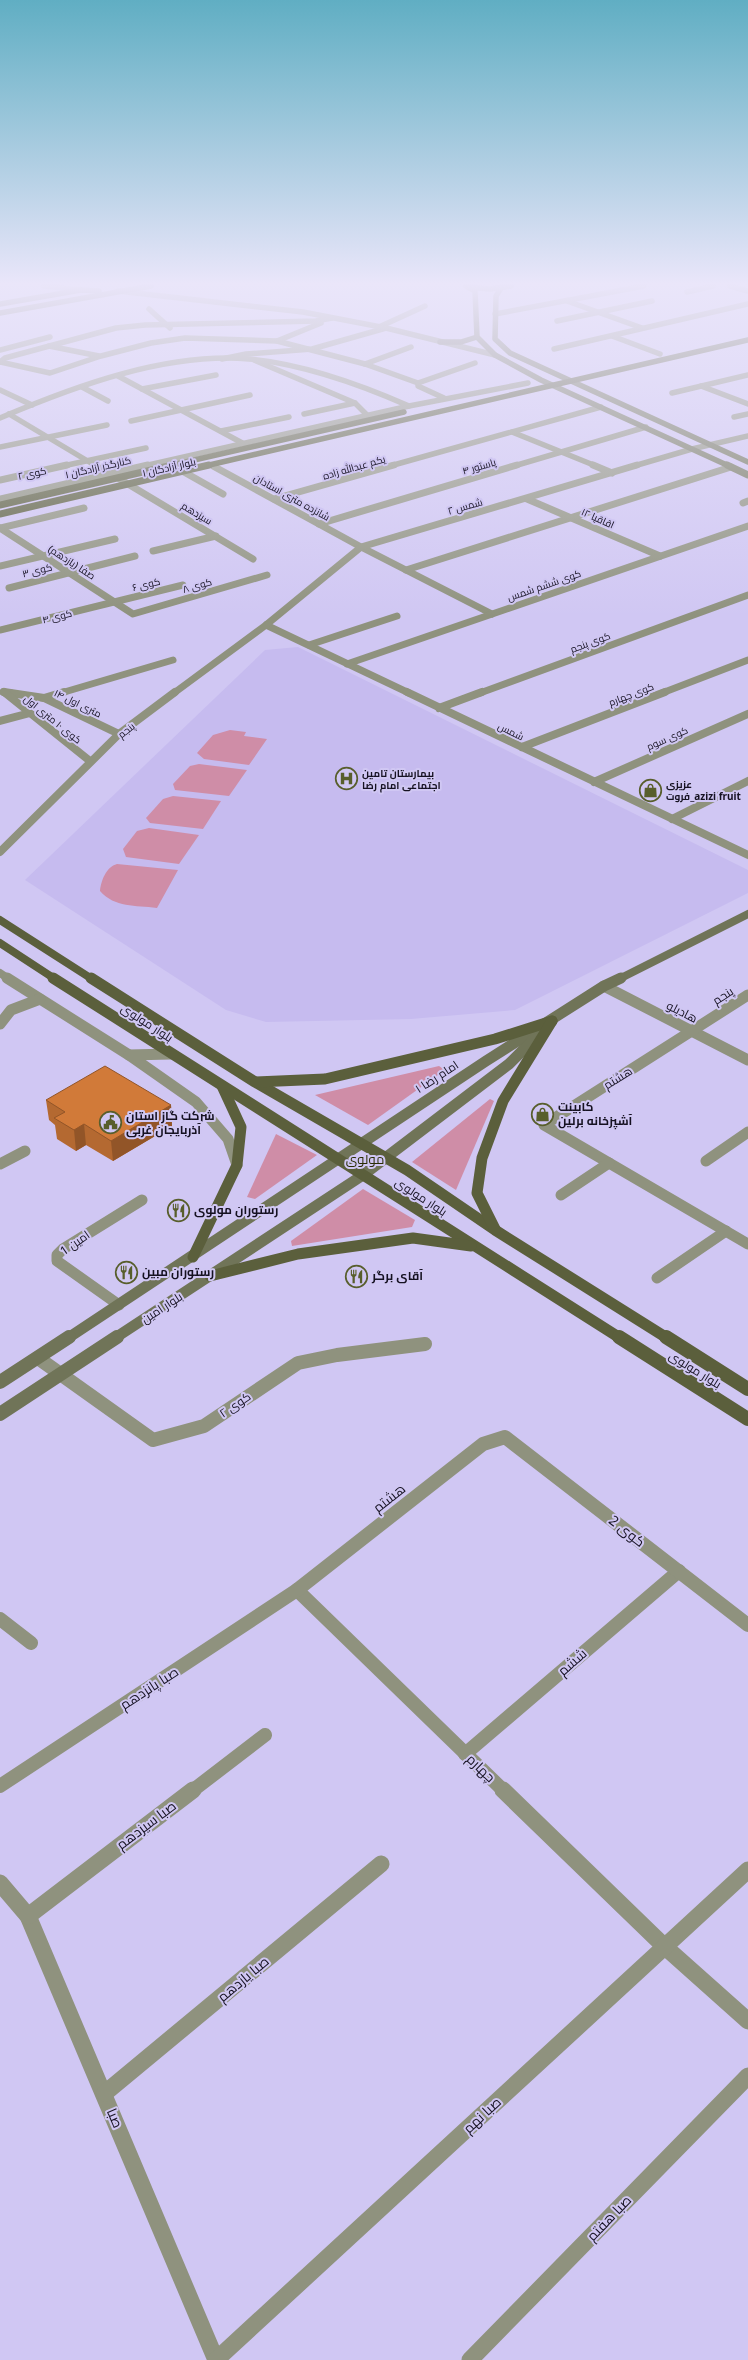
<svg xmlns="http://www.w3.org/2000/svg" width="748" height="2360" font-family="'Noto Sans',Cairo,sans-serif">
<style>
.built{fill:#c6bbef}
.green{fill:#cf8da7}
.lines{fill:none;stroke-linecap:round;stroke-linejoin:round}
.minor-far5{stroke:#8f927e;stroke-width:5.5}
.minor-far4{stroke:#8f927e;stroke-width:7}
.minor-far3{stroke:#8f927e;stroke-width:8}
.minor-far2{stroke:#8f927e;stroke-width:11}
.minor-far1{stroke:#8f927e;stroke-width:14}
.minor{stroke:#8f927e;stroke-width:17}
.tertiary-far2{stroke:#8f927e;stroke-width:5.5}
.tertiary-far1{stroke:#8f927e;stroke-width:7}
.tertiary{stroke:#8f927e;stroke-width:8}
.secondary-far4{stroke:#707458;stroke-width:5.5}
.secondary-far3{stroke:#707458;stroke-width:7}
.secondary-far2{stroke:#707458;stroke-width:8}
.secondary-far1{stroke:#707458;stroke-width:11}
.secondary{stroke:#707458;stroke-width:14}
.primary-far4{stroke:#5b5f3c;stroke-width:5.5}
.primary-far3{stroke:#5b5f3c;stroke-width:7}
.primary-far2{stroke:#5b5f3c;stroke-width:8}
.primary-far1{stroke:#5b5f3c;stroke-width:11}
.primary{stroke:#5b5f3c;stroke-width:14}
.wall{fill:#b46931}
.shaded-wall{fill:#925528}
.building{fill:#d17a39;stroke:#925528}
.labels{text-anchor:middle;stroke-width:4;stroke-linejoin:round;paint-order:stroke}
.far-street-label{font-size:10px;fill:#151121;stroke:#d0c7f3}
.far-poi-label{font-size:10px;font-weight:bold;fill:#151121;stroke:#d0c7f3;text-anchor:start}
.street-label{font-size:12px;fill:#151121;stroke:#d0c7f3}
.poi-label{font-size:12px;font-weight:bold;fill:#151121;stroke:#d0c7f3;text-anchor:start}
.neighbourhood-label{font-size:13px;fill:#2a2d04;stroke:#d0c7f3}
.near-street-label{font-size:14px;fill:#151121;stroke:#d0c7f3}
</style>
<rect width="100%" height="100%" fill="#d0c7f3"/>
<path class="built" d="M298,647L748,870V893L515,1010L411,1019L266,1022L226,1010L25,880L265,650Z"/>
<g class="green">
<path d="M230,730L246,732L244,736L267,739L249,765L204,759L197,753L213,735Z"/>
<path d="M199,764L247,770L229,796L175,790L173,784L190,766Z"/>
<path d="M173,796L221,801L203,829L150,823L146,818L163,799Z"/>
<path d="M149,828L199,835L179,864L126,857L123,849L137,831Z"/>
<path d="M117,864L178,870L157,908C135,905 115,908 100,891C101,881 106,867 117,864Z"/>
<path d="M439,1066L445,1070L368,1125L315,1095Z"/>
<path d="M490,1099L494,1101L456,1190L412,1162Z"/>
<path d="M276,1134L317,1155L255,1199L247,1197Z"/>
<path d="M363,1189L415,1220L412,1227L292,1246L291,1241Z"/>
</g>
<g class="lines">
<g class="minor-far5">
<path d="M730,286L748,291"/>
<path d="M687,292L713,286"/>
<path d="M567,301L642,328"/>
<path d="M149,309L170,328"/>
<path d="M495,314L644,286"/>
<path d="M557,321L652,301"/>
<path d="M379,327L425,306"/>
<path d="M612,336L660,354"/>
<path d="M277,341L321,323"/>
<path d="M49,346L99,356"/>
<path d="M554,349L748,304"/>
<path d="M0,350L50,337"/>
<path d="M222,359L246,354L312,349L386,328"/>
<path d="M254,360L355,403L367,415"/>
<path d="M0,362L50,373L101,356L151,343L185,338L277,341L365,364L418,383V386L444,398"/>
<path d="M0,362L5,358L116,328L145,325L316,321L332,318"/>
<path d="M365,364L411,347"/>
<path d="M118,376L246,445"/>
<path d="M418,383L475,363"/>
<path d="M701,386L748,404"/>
<path d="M82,387L108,401"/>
<path d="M142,389L216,375"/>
<path d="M0,390L32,405"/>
<path d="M672,393L748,375"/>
<path d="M9,414L96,466"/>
<path d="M304,414L355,403"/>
<path d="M734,417L748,414"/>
<path d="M131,421L250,395"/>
<path d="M221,431L289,417"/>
<path d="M512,432L596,466"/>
<path d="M0,447L107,425"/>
<path d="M63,466L146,448"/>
<path d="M144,466L409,406L528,383"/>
<path d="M390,466L601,407"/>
<path d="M514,466L646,427"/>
</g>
<g class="minor-far4">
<path d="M94,465L109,474"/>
<path d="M593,465L612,473"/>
<path d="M213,466L361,547L492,614"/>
<path d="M184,472L223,494"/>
<path d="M118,478L253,559"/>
<path d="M0,480L67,465"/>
<path d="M0,499L148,465"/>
<path d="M274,499L394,465"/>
<path d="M527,499L660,556"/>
<path d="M743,503L748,501"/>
<path d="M319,524L517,465"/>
<path d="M0,528L133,614L267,575"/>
<path d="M0,528L84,508"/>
<path d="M153,551L216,536"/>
<path d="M0,566L115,539"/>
<path d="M406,570L731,467"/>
<path d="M9,588L135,556"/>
<path d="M0,630L183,585"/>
<path d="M309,645L397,616"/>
<path d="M347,664L748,526"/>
<path d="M3,692L11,693"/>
<path d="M4,692L5,693"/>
<path d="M61,693L173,660"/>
<path d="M480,693L748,595"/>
<path d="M662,693L748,660"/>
</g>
<g class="minor-far3">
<path d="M4,692L44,698L119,734"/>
<path d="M4,692L90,761"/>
<path d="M44,698L64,692"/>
<path d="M439,708L482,692"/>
<path d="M0,721L30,713"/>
<path d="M522,747L665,692"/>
<path d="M594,782L748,714"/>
<path d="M672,819L748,781"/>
<path d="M0,973L9,979"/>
</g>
<g class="minor-far2">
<path d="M7,978L129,1055L196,1102L228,1139L237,1165"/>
<path d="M604,986L748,1060"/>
<path d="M748,995L544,1125L748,1244"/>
<path d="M0,1024L11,1010L40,999"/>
<path d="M129,1055L171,1054"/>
<path d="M706,1161L748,1132"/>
<path d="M0,1164L25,1151"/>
<path d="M561,1195L609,1163"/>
<path d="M657,1278L726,1231"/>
<path d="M119,1305L57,1261V1255L63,1249L142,1200"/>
</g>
<g class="minor-far1">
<path d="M38,1358L153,1440L204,1426L298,1363L337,1355L425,1344"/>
<path d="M297,1590L504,1791"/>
<path d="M0,1619L31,1643"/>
<path d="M465,1754L679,1571"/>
<path d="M0,1786L297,1590L483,1444L505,1437L748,1625"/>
<path d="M192,1791L265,1735"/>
</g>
<g class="minor">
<path d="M503,1790L664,1946L748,2021"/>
<path d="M0,1883L28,1916L216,2360"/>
<path d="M28,1916L193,1790"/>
<path d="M105,2093L381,1864"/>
<path d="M216,2360L748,1870"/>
<path d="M470,2360L748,2076"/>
</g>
<g class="tertiary-far2">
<path d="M44,286L81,290"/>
<path d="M118,291L303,312L386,328L495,355"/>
<path d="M0,418C75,386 167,352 249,359C304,364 359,384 409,406"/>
<path d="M634,466L692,449L748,436"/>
</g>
<g class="tertiary-far1">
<path d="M266,625L409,693"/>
<path d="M174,693L266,625L361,547L637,465"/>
</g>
<g class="tertiary">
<path d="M407,692L748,855"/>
<path d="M0,852L119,734L175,692"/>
</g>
<g class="secondary-far4">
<path d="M466,286L475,291L477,337L495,355L541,380L729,466"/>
<path d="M468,287L490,289L511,286"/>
<path d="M501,288L496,296L495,339L510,353L748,462"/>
<path d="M0,304L81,290L99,291"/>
<path d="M0,313L151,286"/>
<path d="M440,342H461L477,337"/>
</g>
<path class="secondary-far3" d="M727,465L748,475"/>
<path class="secondary-far2" d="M619,979L748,914"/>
<g class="secondary-far1">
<path d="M68,1338L486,1061L604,986L621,978"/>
<path d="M115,1338L363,1175L509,1064L540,1033"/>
</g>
<g class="secondary">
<path d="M0,1382L69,1337"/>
<path d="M0,1414L117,1337"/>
</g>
<g class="primary-far4">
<path d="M168,466L404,412"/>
<path d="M205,466L748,340"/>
</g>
<g class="primary-far3">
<path d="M0,505L173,465"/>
<path d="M0,514L209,465"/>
</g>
<g class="primary-far2">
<path d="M0,920L92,979"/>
<path d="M0,943L55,979"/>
</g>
<g class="primary-far1">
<path d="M53,978L620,1338"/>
<path d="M91,978L255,1082L407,1170L495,1230L667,1338"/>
<path d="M256,1082L325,1079L495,1039L552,1021"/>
<path d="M495,1229L477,1193L482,1158L503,1101L552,1021"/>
<path d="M193,1257L237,1165L241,1127L222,1086"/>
<path d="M210,1276L298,1254L413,1238L471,1246"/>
</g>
<g class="primary">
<path d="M619,1337L748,1419"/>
<path d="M666,1337L748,1389"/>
</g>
</g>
<path class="wall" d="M46,1100L171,1105L172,1126L113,1161L86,1145L76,1151L57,1139L55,1125L49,1120Z"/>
<g class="shaded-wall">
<path d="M171,1105L172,1126L113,1161L111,1141Z"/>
<path d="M84,1124L86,1145L76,1151L74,1130Z"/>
</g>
<path class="building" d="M105,1066L171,1105L111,1141L84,1124L74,1130L54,1118L65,1112L46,1100Z"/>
<linearGradient id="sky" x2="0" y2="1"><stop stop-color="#60aec3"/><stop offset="0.46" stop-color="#eae6fa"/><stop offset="1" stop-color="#eae6fa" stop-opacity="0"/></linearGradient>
<rect width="748" height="616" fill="url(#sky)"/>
<defs>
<symbol id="hospital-ring" viewBox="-11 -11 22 22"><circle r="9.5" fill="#d0c7f3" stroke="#585e2c" stroke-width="1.5"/><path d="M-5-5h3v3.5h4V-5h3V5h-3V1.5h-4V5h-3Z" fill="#585e2c"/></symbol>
<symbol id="shop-ring" viewBox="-11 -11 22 22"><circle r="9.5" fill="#d0c7f3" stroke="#585e2c" stroke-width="1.5"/><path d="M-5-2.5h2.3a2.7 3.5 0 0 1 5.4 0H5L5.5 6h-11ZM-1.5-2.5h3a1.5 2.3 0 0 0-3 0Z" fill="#585e2c"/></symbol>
<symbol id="civic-ring" viewBox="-11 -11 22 22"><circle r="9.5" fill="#d0c7f3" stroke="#585e2c" stroke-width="1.5"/><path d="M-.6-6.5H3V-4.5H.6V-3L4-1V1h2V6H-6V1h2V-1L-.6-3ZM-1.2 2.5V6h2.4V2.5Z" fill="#585e2c"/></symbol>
<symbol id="restaurant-ring" viewBox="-11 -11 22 22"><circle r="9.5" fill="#d0c7f3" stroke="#585e2c" stroke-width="1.5"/><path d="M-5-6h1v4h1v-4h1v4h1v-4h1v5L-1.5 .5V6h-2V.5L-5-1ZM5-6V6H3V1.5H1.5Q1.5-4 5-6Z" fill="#585e2c"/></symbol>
</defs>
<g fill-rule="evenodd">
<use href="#hospital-ring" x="334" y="766" width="25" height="25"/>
<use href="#shop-ring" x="638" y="778" width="25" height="25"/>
<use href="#shop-ring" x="530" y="1102" width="25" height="25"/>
<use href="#civic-ring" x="98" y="1110" width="25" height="25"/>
<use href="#restaurant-ring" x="166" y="1198" width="25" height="25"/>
<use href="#restaurant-ring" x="114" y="1260" width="25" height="25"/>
<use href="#restaurant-ring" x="344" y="1264" width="25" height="25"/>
</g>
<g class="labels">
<g class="far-street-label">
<text transform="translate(479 466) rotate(-16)" y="4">پاستور ۴</text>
<text transform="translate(98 467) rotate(-13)" y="4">کنارگذر آزادگان ۱</text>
<text transform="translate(169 467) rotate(-13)" y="4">بلوار آزادگان ۱</text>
<text transform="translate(354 467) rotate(-16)" y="4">یکم عبدالله زاده</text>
<text transform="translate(32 473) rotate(-12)" y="4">کوی ۲</text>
<text transform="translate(292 497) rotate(29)" y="4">شانزده متری استادان</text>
<text transform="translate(465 506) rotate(-16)" y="4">شمس ۲</text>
<text transform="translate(197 513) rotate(31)" y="4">سیزدهم</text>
<text transform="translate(598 518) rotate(24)" y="4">اقاقیا ۱۲</text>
<text transform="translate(72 562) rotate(33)" y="4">صفا (یازدهم)</text>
<text transform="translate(37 570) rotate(-14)" y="4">کوی ۳</text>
<text transform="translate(146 584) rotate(-14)" y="4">کوی ۶</text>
<text transform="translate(197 585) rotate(-16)" y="4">کوی ۸</text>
<text transform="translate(544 585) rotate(-19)" y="4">کوی ششم شمس</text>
<text transform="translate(57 616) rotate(-14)" y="4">کوی ۴</text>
<text transform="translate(590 642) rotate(-20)" y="4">کوی پنجم</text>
<text transform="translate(631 694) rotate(-21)" y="4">کوی چهارم</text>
<text transform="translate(78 703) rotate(26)" y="4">۱۴ متری اول</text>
<text transform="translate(53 719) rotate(39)" y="4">کوی ۱۰ متری اول</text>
<text transform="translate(126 730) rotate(-38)" y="4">پنجم</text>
<text transform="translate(511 731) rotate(26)" y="4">شمس</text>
<text transform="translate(667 738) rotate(-24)" y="4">کوی سوم</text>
</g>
<g class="far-poi-label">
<text x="362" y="777">بیمارستان تامین<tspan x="362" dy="12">اجتماعی امام رضا</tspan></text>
<text x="666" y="788">عزیزی<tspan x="666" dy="12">فروت_azizi fruit</tspan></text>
</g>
<g class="street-label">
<text transform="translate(723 996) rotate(-33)" y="4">پنجم</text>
<text transform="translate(682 1012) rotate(27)" y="4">هادیلو</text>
<text transform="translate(147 1023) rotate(33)" y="4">بلوار مولوی</text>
<text transform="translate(437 1077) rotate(-33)" y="4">امام رضا ۱</text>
<text transform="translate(618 1078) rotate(-32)" y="4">هشتم</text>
<text transform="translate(421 1197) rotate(33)" y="4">بلوار مولوی</text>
<text transform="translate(75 1243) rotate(-35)" y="4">امین 1</text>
<text transform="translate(162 1308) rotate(-33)" y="4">بلوار امین</text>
<text transform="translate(695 1370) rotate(32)" y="4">بلوار مولوی</text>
<text transform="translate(235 1405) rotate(-34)" y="4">کوی ۲</text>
</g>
<g class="poi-label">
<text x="558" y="1111">کابینت<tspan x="558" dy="14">آشپزخانه برلین</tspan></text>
<text x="126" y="1120">شرکت گاز استان<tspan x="126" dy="14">آذربایجان غربی</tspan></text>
<text x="194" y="1214">رستوران مولوی</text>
<text x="142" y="1276">رستوران مبین</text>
<text x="372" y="1280">آقاى برگر</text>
</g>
<g class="neighbourhood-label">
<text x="365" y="1164">مولوی</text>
</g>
<g class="near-street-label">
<text transform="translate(389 1498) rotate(-38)" y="5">هشتم</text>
<text transform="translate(627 1531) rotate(38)" y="5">کوی 2</text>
<text transform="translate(572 1662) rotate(-41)" y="5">ششم</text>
<text transform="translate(149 1688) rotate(-33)" y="5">صبا پانزدهم</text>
<text transform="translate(481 1768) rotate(44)" y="5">چهارم</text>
<text transform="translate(146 1825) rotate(-37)" y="5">صبا سیزدهم</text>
<text transform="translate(243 1979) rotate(-40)" y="5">صبا یازدهم</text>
<text transform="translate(482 2115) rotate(-43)" y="5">صبا نهم</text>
<text transform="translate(115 2118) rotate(67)" y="5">صبا</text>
<text transform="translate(609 2218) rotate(-46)" y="5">صبا هفتم</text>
</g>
</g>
</svg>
